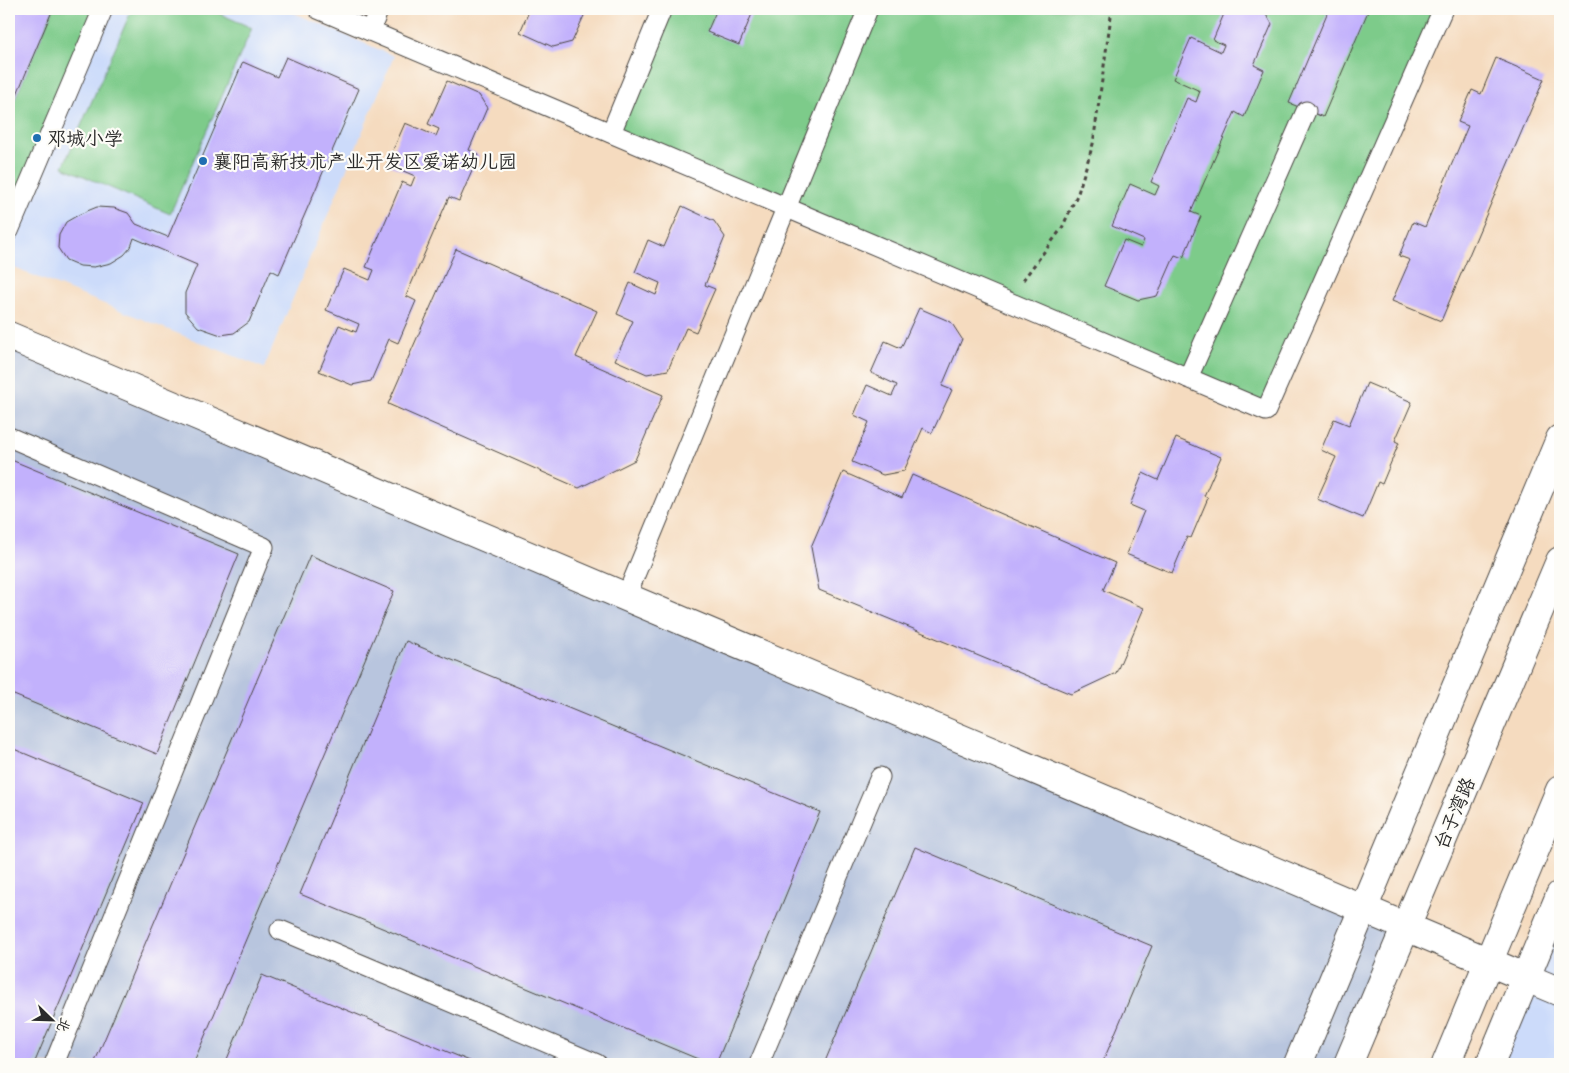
<svg xmlns="http://www.w3.org/2000/svg" width="1569" height="1073" font-family="'Gochi Hand','LXGW WenKai TC',sans-serif">
<style>
.built{fill:#ccdbfa}
.industrial{fill:#b8c5de}
.green{fill:#7dcb8a;stroke:#547b5a}
.building{fill:#c2b1fc}
.lines{fill:none;stroke-linecap:round;stroke-linejoin:round}
.service-casing{stroke:#494541;stroke-width:21}
.tertiary-casing{stroke:#494541;stroke-width:30}
.primary-casing{stroke:#494541;stroke-width:30}
.path{stroke:#494541;stroke-width:3;stroke-dasharray:4 4;stroke-linecap:butt}
.service{stroke:#fff;stroke-width:19}
.tertiary{stroke:#fff;stroke-width:28}
.primary{stroke:#fff;stroke-width:28}
.poi-dot{fill:#1f6fb2;stroke:#fdfcf7;stroke-width:2}
.labels{text-anchor:middle;stroke-width:4.5;stroke-linejoin:round;paint-order:stroke}
.poi-label{font-size:19px;fill:#2b2b2b;stroke:#fdfcf7;text-anchor:start}
.street-label{font-size:19px;fill:#2b2b2b;stroke:#fdfcf7}
</style>
<rect width="100%" height="100%" fill="#fdfcf7"/>
<filter id="ink" filterUnits="userSpaceOnUse"><feTurbulence type="fractalNoise" baseFrequency=".02" numOctaves="2"/><feDisplacementMap in="SourceGraphic" scale="10" xChannelSelector="R" yChannelSelector="G"/><feConvolveMatrix kernelMatrix="1 2 1 2 8 2 1 2 1" color-interpolation-filters="sRGB"/></filter>
<filter id="wash" filterUnits="userSpaceOnUse"><feTurbulence type="fractalNoise" baseFrequency=".0096" numOctaves="4" result="noise"/><feDisplacementMap in="SourceGraphic" scale="20" xChannelSelector="R" yChannelSelector="G"/><feGaussianBlur stdDeviation="1.12" result="paint"/><feColorMatrix in="noise" values="0 0 0 0 0 0 0 0 0 0 0 0 0 0 0 0 0 1.4 0 .05"/><feComposite in="paint" operator="in"/></filter>
<g filter="url(#wash)">
<rect width="100%" height="100%" fill="#f5dbbf"/>
<g class="built">
<path d="M9,9H285L394,56L264,368L12,267L9,273Z"/>
<path d="M1560,895V1064H1490Z"/>
</g>
<path class="industrial" d="M9,336L1406,927L1349,1064H9Z"/>
<g class="green">
<path d="M53,9H103L9,231V113Z"/>
<path d="M132,9H209L252,28L170,214L63,167Z"/>
<path d="M662,9H1443L1266,411L611,133Z"/>
</g>
<g id="blocks">
<g class="building">
<path d="M9,9H53L9,113Z"/>
<path d="M530,9H587L572,42L553,47L520,32Z"/>
<path d="M717,9H754L739,45L707,32Z"/>
<path d="M1226,9L1264,10L1272,24L1254,65L1264,70L1244,117L1235,112L1191,212L1201,216L1183,258L1175,255L1157,296L1138,300L1104,286L1124,240L1141,247L1144,240L1112,226L1130,184L1155,195L1159,186L1151,182L1187,98L1196,102L1200,91L1173,79L1191,38L1221,52L1224,45L1213,40Z"/>
<path d="M1329,9H1369L1323,117L1289,103Z"/>
<path d="M286,57L359,89L279,274L271,270L249,322L234,333L221,335L198,327L185,312V293L197,265L134,238L131,247L124,255L111,263L94,267L80,266L66,260L58,248L59,235L66,222L80,214L97,207L114,208L128,213L136,224L168,237L243,62L277,77Z"/>
<path d="M1496,58L1544,79L1441,321L1392,301L1410,260L1399,256L1413,222L1425,227L1468,126L1458,122L1472,90L1481,94Z"/>
<path d="M447,81L479,95L487,108L469,150L479,155L459,201L449,197L406,296L416,301L398,343L389,339L371,381L352,385L319,371L339,325L356,332L359,324L326,310L344,269L370,280L374,270L366,267L402,182L411,186L415,176L387,164L405,123L436,136L439,129L428,124Z"/>
<path d="M682,206L714,221L725,237L705,285L715,289L696,332L686,328L668,370L647,374L615,360L633,321L617,314L630,283L656,295L660,283L635,272L648,240L664,247Z"/>
<path d="M456,249L597,311L576,357L663,395L635,460L579,488L388,404Z"/>
<path d="M919,308L951,322L962,339L942,386L952,390L932,433L923,428L904,471L883,475L852,462L869,422L854,415L867,385L892,396L897,385L871,373L885,341L901,348Z"/>
<path d="M1367,383L1412,402L1395,441L1399,443L1382,484L1378,482L1363,518L1317,499L1336,457L1321,450L1334,419L1349,425Z"/>
<path d="M1176,438L1221,457L1204,496L1208,498L1191,538L1187,537L1172,573L1126,554L1144,511L1130,505L1143,473L1158,480Z"/>
<path d="M9,459L239,554L157,754L9,693Z"/>
<path d="M843,472L902,498L912,475L1115,563L1103,590L1144,608L1116,673L1071,694L819,590L811,547Z"/>
<path d="M310,555L394,591L193,1064H94Z"/>
<path d="M406,641L820,812L716,1064H710L300,894Z"/>
<path d="M9,747L144,803L34,1064H9Z"/>
<path d="M915,847L1152,946L1102,1064H824Z"/>
<path d="M262,975L477,1064H225Z"/>
</g>
</g>
</g>
<g filter="url(#ink)">
<use href="#blocks" fill-opacity="0" stroke="#494541" stroke-width="1"/>
<g class="lines">
<defs>
<g id="service">
<path d="M318,9L1266,411L1443,9"/>
<path d="M370,31L379,9"/>
<path d="M611,133L662,9"/>
<path d="M9,231L103,9"/>
<path d="M1188,378L1306,111"/>
<path d="M9,437L264,547L54,1064"/>
<path d="M626,597L868,9"/>
<path d="M280,930L597,1064"/>
<path d="M759,1064L880,777"/>
</g>
<g id="tertiary">
<path d="M9,336L1560,992"/>
<path d="M1298,1064L1560,439"/>
<path d="M1490,1064L1560,895"/>
</g>
<g id="primary">
<path d="M1348,1064L1560,561"/>
<path d="M1446,1064L1560,790"/>
</g>
</defs>
<use href="#service" class="service-casing"/>
<use href="#tertiary" class="tertiary-casing"/>
<use href="#primary" class="primary-casing"/>
<path class="path" d="M1023,280L1062,228L1078,193L1093,144L1112,9"/>
<use href="#service" class="service"/>
<use href="#tertiary" class="tertiary"/>
<use href="#primary" class="primary"/>
</g>
</g>
<g class="poi-dot">
<circle cx="37" cy="138" r="5"/>
<circle cx="203" cy="161" r="5"/>
</g>
<g class="labels">
<g class="poi-label">
<text x="47" y="145">邓城小学</text>
<text x="213" y="168">襄阳高新技术产业开发区爱诺幼儿园</text>
</g>
<g class="street-label">
<text transform="translate(1454 813) rotate(-67)" y="7">台子湾路</text>
</g>
</g>
<rect width="1569" height="1073" fill="none" stroke="#fdfcf7" stroke-width="30"/>
<g transform="translate(52 1020) rotate(113)" stroke="#fdfcf7" stroke-width="4" paint-order="stroke">
<path d="M0-4L9 19L0 12L-9 19Z" fill="#2b2b2b"/>
<text y="-8" font-size="14" font-weight="bold" text-anchor="middle" fill="#2b2b2b">北</text>
</g>
</svg>
